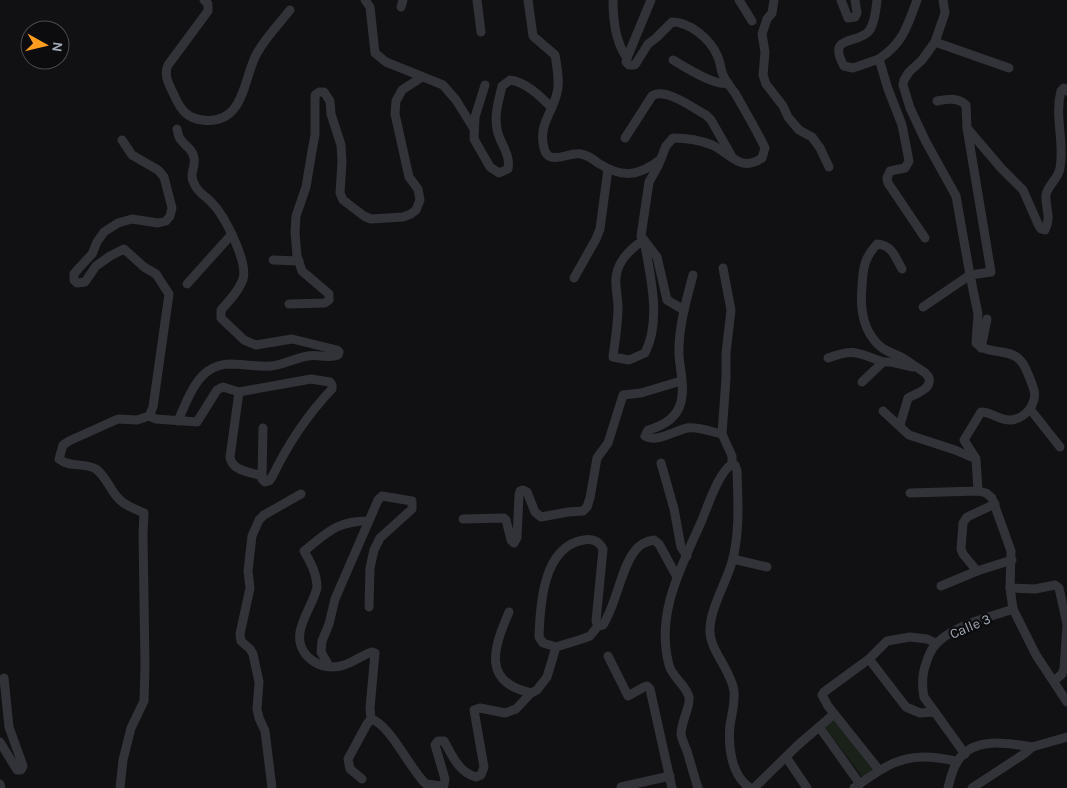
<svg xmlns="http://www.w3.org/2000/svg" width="1067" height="788" font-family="Karla,sans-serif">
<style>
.green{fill:#192119}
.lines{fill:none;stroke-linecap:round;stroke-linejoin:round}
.minor{stroke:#323338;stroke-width:9}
.labels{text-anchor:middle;stroke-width:4.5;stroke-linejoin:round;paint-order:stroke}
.street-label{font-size:14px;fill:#a1a9b5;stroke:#0c0c0e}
</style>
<rect width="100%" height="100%" fill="#111113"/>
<path class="green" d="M830,720H834L873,769L872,772L863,778L825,727Z"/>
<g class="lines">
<g class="minor">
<path d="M204,0L208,4V11L168,65C163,76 170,86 175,97C181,110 187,118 202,120C245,126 243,78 257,53C266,37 279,24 290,10"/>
<path d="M365,0L370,7L375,53L386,62L443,85L456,100L474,129"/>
<path d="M477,0L481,32"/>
<path d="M528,0L533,36L555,55C557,67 560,82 557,93C552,114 538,125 544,148C545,152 547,156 551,157C560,160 571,152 581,154C587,155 593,159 598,163C622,178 638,177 661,159"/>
<path d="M613,0C613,19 615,42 627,58"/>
<path d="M651,0L627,58L626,62L629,65H635L648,44L656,38L672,22C690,22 710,39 717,55C721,62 720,70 724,77C727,83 731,88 735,93C745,111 756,129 765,148L762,158C741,173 730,153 712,145C700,140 685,138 673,138L666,146L658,166L649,182L641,236L657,257L667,300L684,310"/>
<path d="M739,0L752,21"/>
<path d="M774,0L772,13L767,19L762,34L765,52L763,75L766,84L783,106L788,117L799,130L812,137L820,148L829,167"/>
<path d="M841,0L848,18L855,17L857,13L855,0"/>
<path d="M877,0C876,9 875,23 869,31C858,45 826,34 844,66L853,68L879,59"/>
<path d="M917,0C907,27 903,43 879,59L888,89L902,125L909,161L905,168L890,171L887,178L888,183L925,238"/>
<path d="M943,0L945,13L935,42L922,60L909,72L904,80L903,85L910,108L926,142L956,196L970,275L978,314L976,343C988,355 1008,348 1019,359C1025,364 1027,372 1030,379C1034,389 1037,395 1032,405C1028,413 1020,419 1011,420C1000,421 992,412 981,412L964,440L976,459L978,491"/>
<path d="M401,7L403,0"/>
<path d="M935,42L1009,68"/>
<path d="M673,60C685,67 716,87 728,83"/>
<path d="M485,85L475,117L474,139L490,167L499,173L508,169C511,153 499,143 497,129C494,114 499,100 502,86L510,80C526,82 540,96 551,107"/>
<path d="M937,101C948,99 957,97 966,105L967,128"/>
<path d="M177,129C178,133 178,137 181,140C185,146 193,149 194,158C196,171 187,172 196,187C200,194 207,197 212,203C225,216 248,262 243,279C239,291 229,301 221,310V318L244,340L256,345L292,339L337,350L339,352L338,355C329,359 317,354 308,356C295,358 284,365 271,366C257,367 242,364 229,364C198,365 188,398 178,421"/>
<path d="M625,138L652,96C665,87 693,108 706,115L711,120L731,155"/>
<path d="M644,240C650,275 662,320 645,353L629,360L613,357C615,341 618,324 618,307C618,299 616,292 616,284C614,265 629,249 644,240Z"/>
<path d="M273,260L299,261"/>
<path d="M723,268L731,310L726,353V378L722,434L732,456V464L735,465L737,471C738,501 740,533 732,562C726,583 711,607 710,628C708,649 731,669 734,691C735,703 732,714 730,725C728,747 731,775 750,788"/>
<path d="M693,275C686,301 678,329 679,355C680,370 685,387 681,402C677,418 663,426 648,430L645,436C657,443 674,431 687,428C698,426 711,432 722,434"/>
<path d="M574,278L596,239L600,229L608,169"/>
<path d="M187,284L232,234"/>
<path d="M289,304L325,303L329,300V294L302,271L297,256L295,232L296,216L306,187L312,151L315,135V95L319,92H324L330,101L331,114L341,145L342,162L340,193L343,200L364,216L371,219L403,217L411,214L416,210L420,200L418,189L409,177L395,114L396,101L402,90L422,77"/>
<path d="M923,307L970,275L991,272L967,128L1001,168L1023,190L1038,224L1041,229L1045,230C1052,216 1045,209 1046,195C1047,186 1059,178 1060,168C1065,142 1054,117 1061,91L1064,88L1067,91"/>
<path d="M981,348L987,319"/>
<path d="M828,358C855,348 858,353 883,362"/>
<path d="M862,382L883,362H891L913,367"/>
<path d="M239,392L230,457C232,471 250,472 262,476"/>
<path d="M1030,409L1060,447"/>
<path d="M883,411L909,435L955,450L971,457H975"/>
<path d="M149,416L156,419L197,422L217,390L223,387L239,392L311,379L330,382L332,385V389C306,416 288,444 272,477L269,481L265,482L262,479L263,428"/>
<path d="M900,425L908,398C914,394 932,390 929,378C927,373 922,371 918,368C912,365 907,360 901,357C895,354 887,352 881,347C863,332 860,308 862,287C863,268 864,258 877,244C892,245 895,257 902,269"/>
<path d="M661,463L674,509L681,547L687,556"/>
<path d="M910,493L978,491L986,493L992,498L1011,551L1010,588L1013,609L1036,655L1067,702"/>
<path d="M463,519L504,518L506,520L511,540L514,543L517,538L519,495L520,491L523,490L527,492L535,512L541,517L568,512L583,511L587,507L590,498L597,458L608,443L623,395L641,393L681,381"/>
<path d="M368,521C337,521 328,532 304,551C311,563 317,574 317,588C313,603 303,616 300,632C296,656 322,673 344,665C354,662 362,655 372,652L375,653L370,708L371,719"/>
<path d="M733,559L767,567"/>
<path d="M977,571L963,554L961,549L963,523L967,517L995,504"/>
<path d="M941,586L977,571L1012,560"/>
<path d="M1010,588L1035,589L1055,585L1059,588L1067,624L1064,669L1062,674L1054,681"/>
<path d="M509,612C494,647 481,682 531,693"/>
<path d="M598,626L590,636L582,639L556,647L543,643L539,637C540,605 543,546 584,540C592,538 599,541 603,549L596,621L598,626L603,625C617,603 620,571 634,552C639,545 646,541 654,540L659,544L677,577"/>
<path d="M608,656L628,696L644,687L647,686L650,689L672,788"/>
<path d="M869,659L906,707L920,713L935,712"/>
<path d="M329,666L321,652L322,641L329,624L335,599L378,500L382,496L412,501V509L380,538L374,550L370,568L369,607"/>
<path d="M820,728L860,784"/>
<path d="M0,742L17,770H21L23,766L9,727L4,678"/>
<path d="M965,754L924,697C922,687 922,679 924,670C927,660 930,649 938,642C957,624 988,618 1013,609"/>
<path d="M786,757L807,788"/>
<path d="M879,770L828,706L822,695L824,692L869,659L887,641L910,637L927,639L936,643"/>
<path d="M362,779L350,769L348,759L367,724L371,719C390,724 411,771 426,784L442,786L444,785L445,779L435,745L438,741H444C452,755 459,773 476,777L481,775L484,767L474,710L480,708L505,713L516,709L531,693L537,690L547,677L556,647"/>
<path d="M0,784L1,788"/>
<path d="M120,788L123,760L131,728L144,701L145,667L143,533L144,513C137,510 126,506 120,500C110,491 107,477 96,469C83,462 70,468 59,459L63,445L69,441L118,419L137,420L149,416L153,407L169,294L156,274L144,267L124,249L110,256L96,266L85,282L77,283L74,280V274L79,268L92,254L97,242L104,232L118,223L132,219L158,223L166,221L170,216L172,208L164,177L158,170L132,155L122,140"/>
<path d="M272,788L265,731L259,718L257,709L259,682L253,654L250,649L241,641L240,634L250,588L248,571L252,536L259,520L264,515L301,494"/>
<path d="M622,788L621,787L670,776"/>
<path d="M698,788C694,776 691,764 687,751C685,746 682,740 681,734C681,722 691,705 689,697C686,685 672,677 669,665C655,613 682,566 702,520C708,505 719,472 732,464"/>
<path d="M754,788L798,745L834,714"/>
<path d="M854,788C882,768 901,753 938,758C944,759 951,759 957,762"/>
<path d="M948,788C950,780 952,770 957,762C972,736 1007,743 1032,747"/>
<path d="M972,788L1024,754L1032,747L1067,737"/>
</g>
</g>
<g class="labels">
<g class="street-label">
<text transform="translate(970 626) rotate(-23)" y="5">Calle 3</text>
</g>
</g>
<g transform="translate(45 45) rotate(98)"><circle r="24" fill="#0c0c0e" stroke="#484b51"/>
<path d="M0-4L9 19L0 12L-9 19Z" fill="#fe9d1e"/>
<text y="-8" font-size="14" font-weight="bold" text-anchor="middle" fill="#a1a9b5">N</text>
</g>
</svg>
